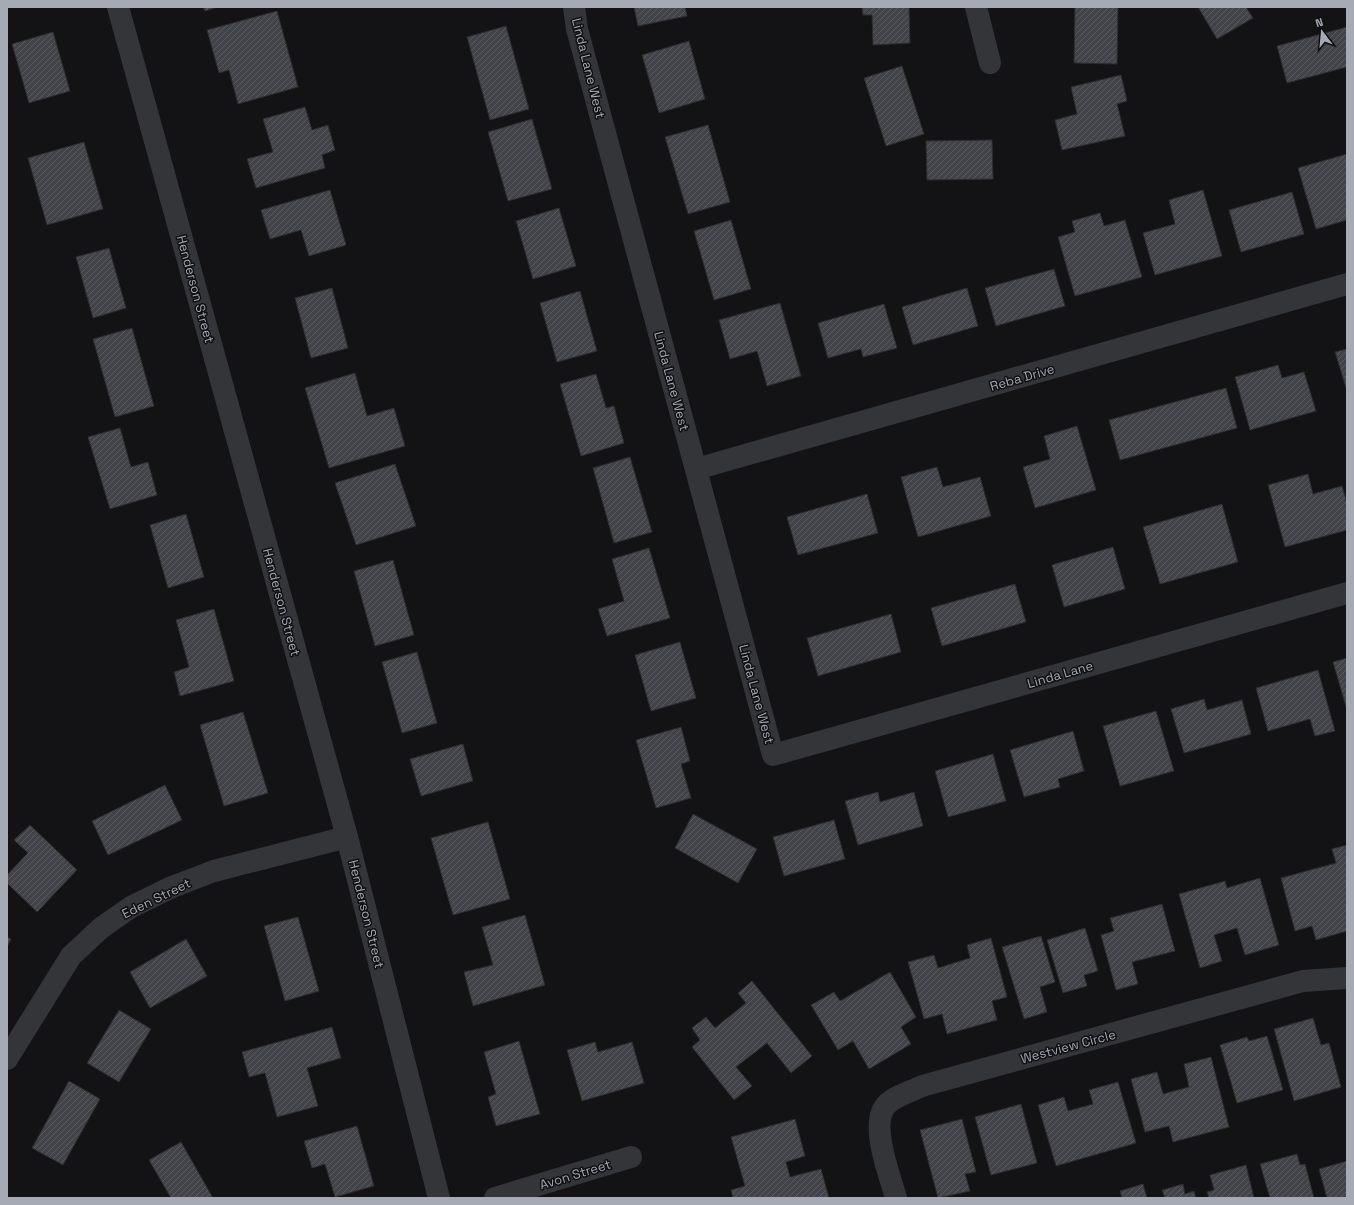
<svg xmlns="http://www.w3.org/2000/svg" width="1354" height="1205" font-family="'Space Grotesk',sans-serif">
<style>
.building{fill:url(#building-hatch);stroke:#2d2d30}
.lines{fill:none;stroke-linecap:round;stroke-linejoin:round}
.minor{stroke:#343539;stroke-width:22}
.labels{text-anchor:middle;stroke-width:3;stroke-linejoin:round;paint-order:stroke}
.street-label{font-size:13px;fill:#a6aab4;stroke:#0e0e10}
</style>
<defs>
<pattern id="building-hatch" width="6" height="6" patternUnits="userSpaceOnUse"><rect width="6" height="6" fill="#424348"/><path d="M-1 1l2-2M0 6l6-6M5 7l2-2" fill="none" stroke="#5a5b60"/></pattern>
</defs>
<rect width="100%" height="100%" fill="#131315"/>
<g class="building">
<path d="M203,7H218L205,11Z"/>
<path d="M634,7H685L687,16L638,26Z"/>
<path d="M862,7H909L910,43L873,45L872,15H863Z"/>
<path d="M1075,7H1118L1117,64L1074,63Z"/>
<path d="M1198,7H1246L1253,18L1217,39Z"/>
<path d="M277,11L298,87L238,104L229,70L219,73L207,30Z"/>
<path d="M506,26L529,109L490,120L467,37Z"/>
<path d="M1347,27V67L1287,83L1277,46Z"/>
<path d="M53,32L70,91L29,103L12,44Z"/>
<path d="M689,41L705,99L659,113L642,55Z"/>
<path d="M902,66L924,134L886,146L864,78Z"/>
<path d="M1121,75L1127,101L1117,104L1125,136L1062,150L1055,120L1077,114L1071,87Z"/>
<path d="M305,107L312,130L328,125L335,150L322,155L325,168L256,188L247,159L273,152L263,119Z"/>
<path d="M532,119L552,189L508,201L488,132Z"/>
<path d="M708,125L730,202L688,214L665,137Z"/>
<path d="M992,140L993,179L927,180L926,141Z"/>
<path d="M84,142L103,209L47,225L28,158Z"/>
<path d="M1347,154V220L1316,229L1298,168Z"/>
<path d="M330,190L346,245L309,256L301,230L270,239L261,210Z"/>
<path d="M1203,190L1222,256L1155,275L1143,233L1175,224L1169,200Z"/>
<path d="M1292,192L1304,234L1241,252L1229,210Z"/>
<path d="M559,208L576,266L533,279L516,221Z"/>
<path d="M1100,213L1104,226L1125,220L1142,277L1075,296L1058,237L1075,232L1072,221Z"/>
<path d="M731,220L751,289L714,300L694,231Z"/>
<path d="M109,248L126,308L93,318L76,257Z"/>
<path d="M1054,269L1065,306L996,326L985,288Z"/>
<path d="M332,288L348,348L311,358L295,298Z"/>
<path d="M967,288L978,326L913,345L902,307Z"/>
<path d="M580,291L597,351L557,362L540,303Z"/>
<path d="M780,303L801,376L767,386L757,351L730,359L719,320Z"/>
<path d="M884,304L897,348L863,357L861,349L828,358L818,323Z"/>
<path d="M132,328L154,406L115,417L93,339Z"/>
<path d="M1347,349V391L1335,352Z"/>
<path d="M1278,365L1282,378L1304,372L1316,411L1250,430L1235,377Z"/>
<path d="M355,373L367,416L394,408L405,446L329,468L305,388Z"/>
<path d="M596,374L606,408L614,406L624,443L581,456L560,384Z"/>
<path d="M1226,388L1237,428L1120,460L1109,420Z"/>
<path d="M1077,426L1096,490L1035,508L1023,467L1050,459L1044,436Z"/>
<path d="M120,428L131,467L148,462L157,495L110,509L88,437Z"/>
<path d="M630,457L652,532L614,543L593,468Z"/>
<path d="M395,464L416,526L356,545L335,483Z"/>
<path d="M937,467L943,487L980,477L991,516L918,537L901,477Z"/>
<path d="M1308,474L1313,494L1342,486L1347,503V530L1285,547L1268,485Z"/>
<path d="M867,494L878,533L798,555L787,517Z"/>
<path d="M1222,504L1238,562L1160,584L1143,527Z"/>
<path d="M186,514L204,577L168,588L150,525Z"/>
<path d="M1113,547L1125,589L1064,607L1052,565Z"/>
<path d="M649,548L670,618L607,636L598,609L624,601L612,559Z"/>
<path d="M393,560L414,635L375,646L354,571Z"/>
<path d="M1015,584L1026,622L942,646L931,608Z"/>
<path d="M214,609L234,681L180,696L174,672L189,667L176,620Z"/>
<path d="M891,614L901,652L818,676L807,638Z"/>
<path d="M680,642L696,698L651,711L635,655Z"/>
<path d="M417,652L437,723L402,733L382,662Z"/>
<path d="M1347,658V710L1333,662Z"/>
<path d="M1318,670L1335,731L1315,736L1310,719L1268,731L1256,688Z"/>
<path d="M1204,699L1207,710L1242,700L1251,734L1184,753L1171,709Z"/>
<path d="M1156,711L1174,771L1120,786L1103,726Z"/>
<path d="M243,712L268,793L224,806L200,725Z"/>
<path d="M681,727L690,761L681,764L691,798L656,808L636,740Z"/>
<path d="M1073,731L1084,771L1058,779L1060,787L1024,797L1010,750Z"/>
<path d="M463,744L473,781L421,796L410,759Z"/>
<path d="M993,754L1006,801L948,817L935,771Z"/>
<path d="M165,785L182,820L108,855L92,821Z"/>
<path d="M878,792L880,802L914,792L923,826L858,845L845,801Z"/>
<path d="M693,814L757,849L738,883L675,848Z"/>
<path d="M834,820L845,859L784,876L773,837Z"/>
<path d="M488,822L510,899L453,915L431,838Z"/>
<path d="M30,825L77,870L37,912L7,883V875L28,853L14,840Z"/>
<path d="M1347,845V931L1316,940L1312,926L1295,931L1281,878L1336,863L1332,849Z"/>
<path d="M1260,878L1279,945L1245,955L1237,928L1214,935L1222,961L1200,968L1179,894L1225,881L1227,888Z"/>
<path d="M1162,904L1175,951L1132,962L1138,984L1116,990L1101,935L1114,931L1110,918Z"/>
<path d="M525,915L545,985L473,1006L464,972L493,965L482,927Z"/>
<path d="M298,917L319,991L285,1001L264,926Z"/>
<path d="M1085,928L1098,971L1084,975L1087,986L1063,993L1047,940Z"/>
<path d="M1041,936L1055,982L1040,987L1047,1012L1024,1019L1002,947Z"/>
<path d="M7,937L11,939L7,947Z"/>
<path d="M991,938L1007,997L992,1001L997,1020L947,1034L942,1014L924,1019L908,962L934,955L938,968L970,958L967,945Z"/>
<path d="M186,939L207,976L150,1008L130,972Z"/>
<path d="M890,972L916,1017L901,1027L911,1044L869,1069L853,1041L838,1050L811,1005L834,992L840,1001Z"/>
<path d="M752,981L812,1056L791,1073L767,1043L736,1067L752,1086L734,1100L692,1047L700,1040L692,1028L706,1017L715,1028L746,1003L738,993Z"/>
<path d="M119,1010L151,1029L119,1082L87,1063Z"/>
<path d="M1313,1018L1321,1045L1329,1043L1341,1087L1294,1101L1274,1029Z"/>
<path d="M332,1027L341,1058L307,1068L318,1106L277,1117L265,1073L249,1077L242,1052Z"/>
<path d="M1267,1036L1283,1090L1237,1103L1220,1045L1247,1037L1249,1041Z"/>
<path d="M519,1041L540,1114L496,1126L488,1097L496,1094L484,1052Z"/>
<path d="M595,1042L598,1052L632,1042L644,1083L582,1101L567,1050Z"/>
<path d="M1211,1057L1229,1127L1173,1142L1169,1126L1145,1132L1131,1079L1157,1072L1163,1094L1189,1087L1184,1064Z"/>
<path d="M69,1081L100,1099L63,1165L32,1148Z"/>
<path d="M1118,1082L1136,1143L1056,1166L1038,1105L1064,1097L1068,1111L1093,1104L1089,1090Z"/>
<path d="M1021,1104L1037,1163L991,1175L975,1117Z"/>
<path d="M795,1119L805,1156L786,1162L790,1177L821,1169L829,1198H733L731,1190L745,1186L731,1137Z"/>
<path d="M962,1119L976,1172L965,1174L970,1191L938,1198L920,1130Z"/>
<path d="M357,1126L374,1186L335,1197L325,1164L312,1168L304,1141Z"/>
<path d="M181,1142L213,1198H171L149,1160Z"/>
<path d="M1297,1154L1300,1165L1305,1164L1314,1198H1270L1260,1164Z"/>
<path d="M1347,1161V1198H1327L1319,1169Z"/>
<path d="M1246,1165L1254,1198H1209L1207,1192L1214,1190L1210,1175Z"/>
<path d="M1143,1184L1147,1198H1122L1120,1191Z"/>
<path d="M1183,1184L1185,1194L1194,1191L1196,1198H1165L1162,1190Z"/>
</g>
<g class="lines">
<g class="minor">
<path d="M118,7L347,837L439,1198"/>
<path d="M574,7L577,29L773,755L1347,593"/>
<path d="M976,7L990,63"/>
<path d="M696,469L1347,284"/>
<path d="M7,1059L71,956L101,928L131,907L172,887L214,871L347,837"/>
<path d="M495,1198L631,1157"/>
<path d="M896,1198C890,1176 871,1128 884,1108C891,1097 910,1092 922,1086L1303,981L1347,978"/>
</g>
</g>
<g class="labels">
<g class="street-label">
<text transform="translate(589 68) rotate(76)" y="5">Linda Lane West</text>
<text transform="translate(196 289) rotate(75)" y="5">Henderson Street</text>
<text transform="translate(1022 377) rotate(-16)" y="5">Reba Drive</text>
<text transform="translate(672 381) rotate(75)" y="5">Linda Lane West</text>
<text transform="translate(282 602) rotate(75)" y="5">Henderson Street</text>
<text transform="translate(1060 674) rotate(-16)" y="5">Linda Lane</text>
<text transform="translate(757 694) rotate(75)" y="5">Linda Lane West</text>
<text transform="translate(156 898) rotate(-26)" y="5">Eden Street</text>
<text transform="translate(367 914) rotate(76)" y="5">Henderson Street</text>
<text transform="translate(1068 1046) rotate(-15)" y="5">Westview Circle</text>
<text transform="translate(575 1174) rotate(-17)" y="5">Avon Street</text>
</g>
</g>
<rect width="1354" height="1205" fill="none" stroke="#a6aab4" stroke-width="16"/>
<g transform="translate(1322 32) rotate(344)" stroke="#0e0e10" stroke-width="3" paint-order="stroke">
<path d="M0-3L7 15L0 10L-7 15Z" fill="#a6aab4"/>
<text y="-6" font-size="11" font-weight="bold" text-anchor="middle" fill="#a6aab4">N</text>
</g>
</svg>
